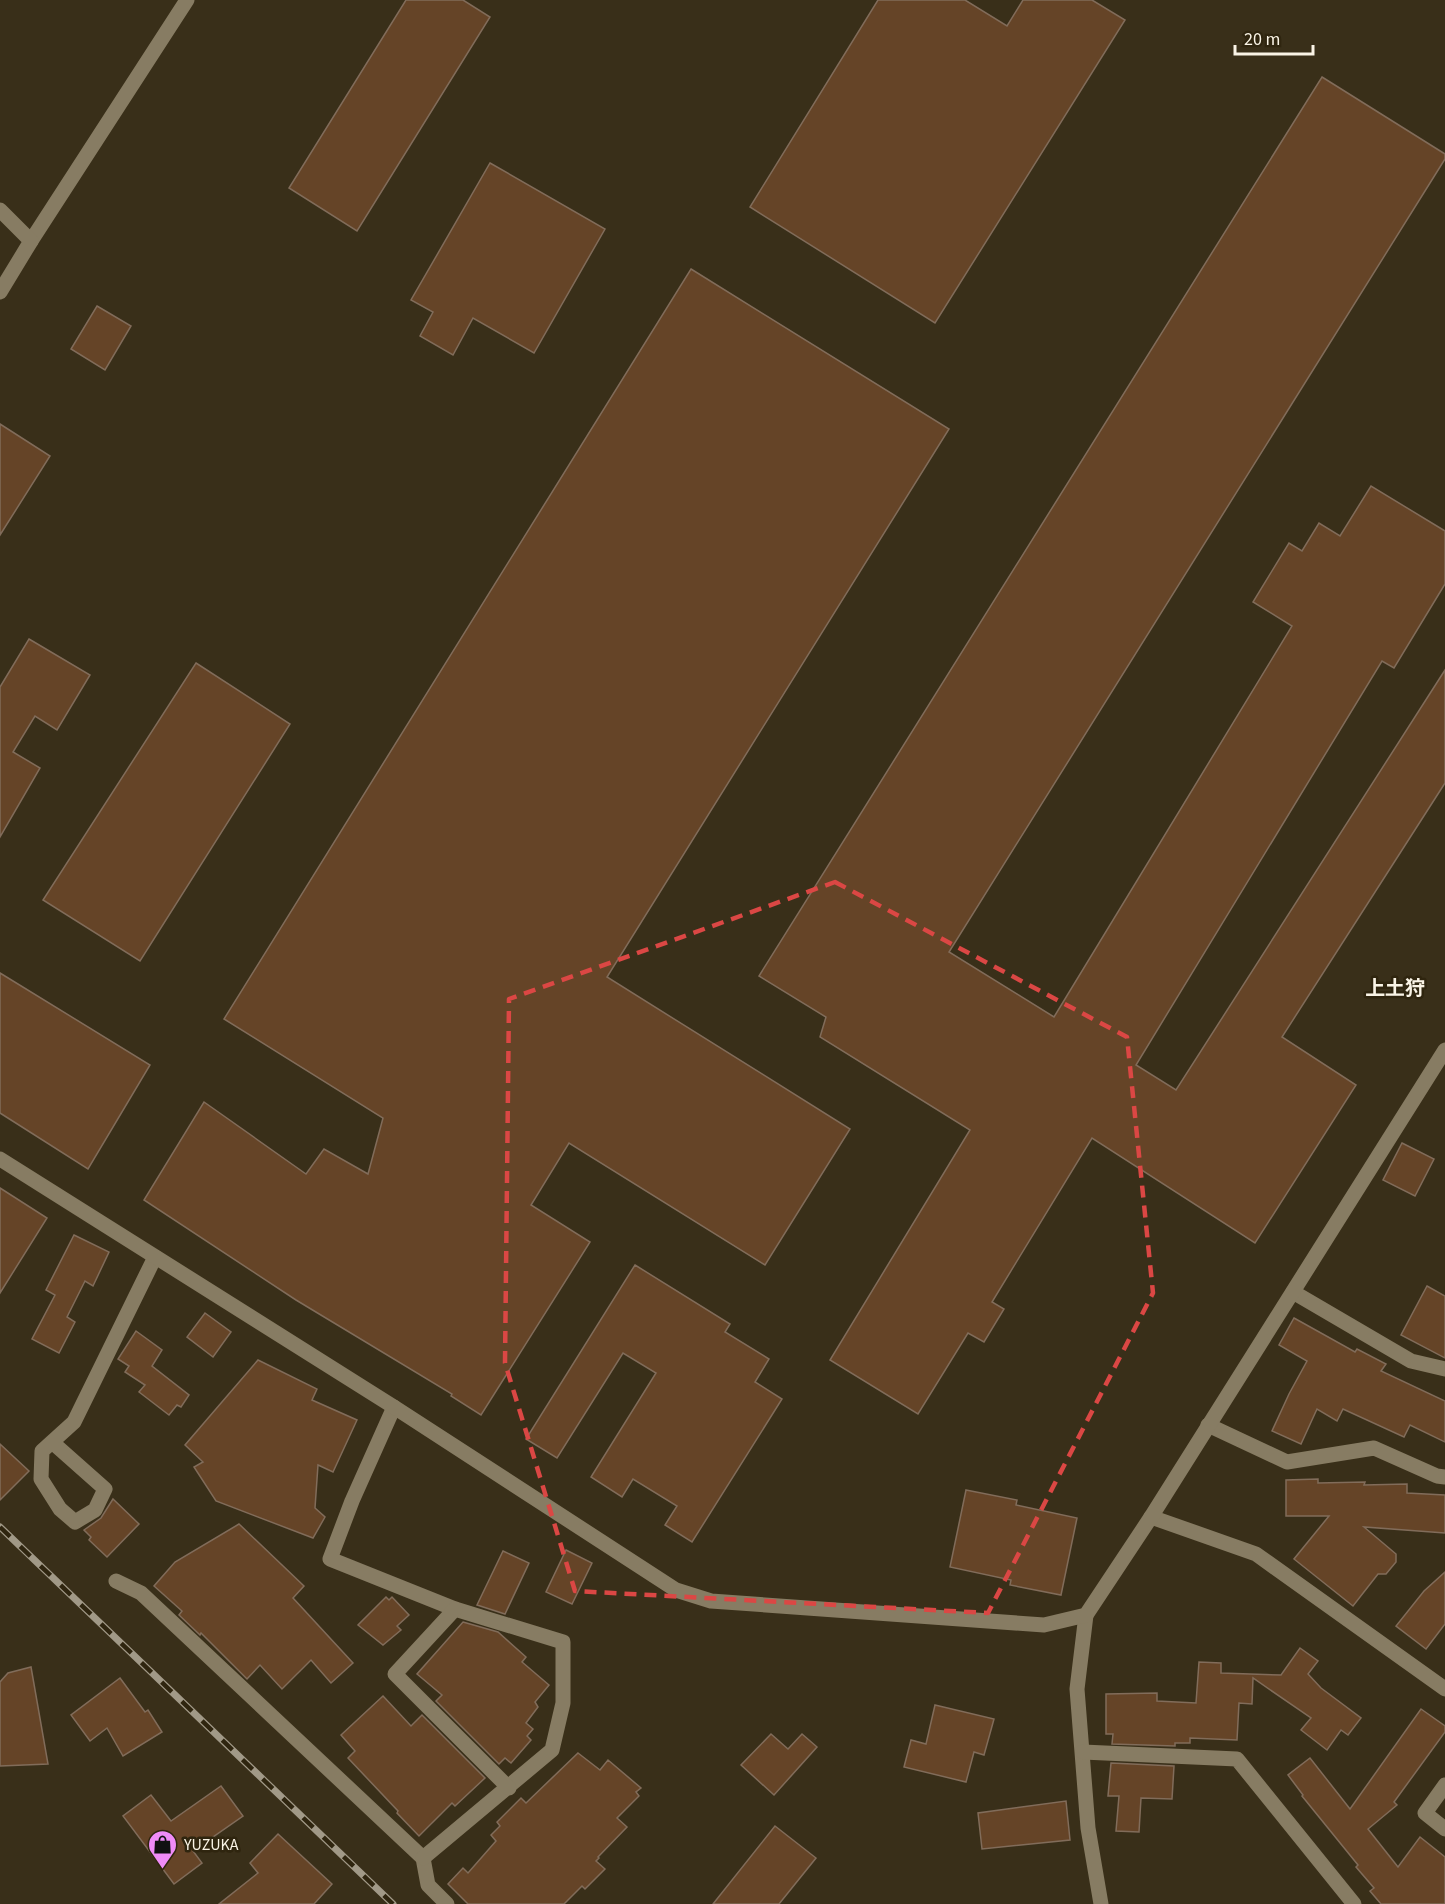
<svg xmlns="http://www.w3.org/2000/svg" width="1445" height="1904" font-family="'Source Sans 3','Noto Sans JP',sans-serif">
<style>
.building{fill:#654427;stroke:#816c5a;stroke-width:1.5}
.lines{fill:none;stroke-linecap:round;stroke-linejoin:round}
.service{stroke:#877c63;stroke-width:15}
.minor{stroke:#877c63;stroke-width:15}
.tertiary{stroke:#877c63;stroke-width:15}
.rail-casing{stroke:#a19987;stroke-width:7}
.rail{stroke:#2f250f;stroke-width:4.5;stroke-dasharray:14;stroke-linecap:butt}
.marked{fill:none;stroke:#db4744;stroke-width:4.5;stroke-dasharray:12 8;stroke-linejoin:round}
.labels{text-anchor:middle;stroke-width:5;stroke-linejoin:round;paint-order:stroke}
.poi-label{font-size:16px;fill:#faf4e6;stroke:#2f250f;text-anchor:start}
.quarter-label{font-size:20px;font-weight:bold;fill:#faf4e6;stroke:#2f250f}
</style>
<rect width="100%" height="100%" fill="#392f19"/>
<g class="building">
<path d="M406,0H463L490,17L357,231L289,188Z"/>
<path d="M878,0H965L1007,26L1023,0H1092L1125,20L935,323L750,207Z"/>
<path d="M1322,77L1445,154V159L949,952L1054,1017L1292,626L1253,602L1289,543L1302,551L1319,523L1340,536L1371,486L1445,531V584L1394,668L1382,661L1136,1065L1176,1090L1445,670V783L1282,1037L1356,1085L1255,1243L1092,1138L992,1302L1004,1309L984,1342L968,1333L918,1414L830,1360L970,1130L820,1037L826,1017L759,976Z"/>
<path d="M490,163L605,229L534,353L473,318L453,355L420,336L433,312L411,300Z"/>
<path d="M691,269L949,429L607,977L850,1129L765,1265L569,1143L531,1205L590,1242L481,1415L451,1396L452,1394L296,1300L144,1200L204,1102L306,1174L324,1149L368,1174L383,1118L224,1019Z"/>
<path d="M97,306L131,326L105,370L71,349Z"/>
<path d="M0,424L50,456L0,535Z"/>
<path d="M29,639L90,675L57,730L35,716L13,752L40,768L0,837V687Z"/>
<path d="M196,663L290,724L140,961L43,900Z"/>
<path d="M0,973L150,1065L88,1169L0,1113Z"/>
<path d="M1402,1143L1434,1159L1415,1196L1383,1180Z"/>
<path d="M0,1188L47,1218L0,1293Z"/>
<path d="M74,1235L109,1252L93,1286L85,1281L67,1317L75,1322L59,1353L32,1339L55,1295L46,1290Z"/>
<path d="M635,1265L730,1324L725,1332L769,1359L755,1382L782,1399L692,1542L665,1525L677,1506L633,1479L622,1497L591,1477L656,1373L623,1353L557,1458L526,1439Z"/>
<path d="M1427,1286L1445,1296V1358L1401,1335Z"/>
<path d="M205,1313L231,1332L213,1357L187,1337Z"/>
<path d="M1294,1318L1355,1352L1357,1349L1386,1364L1381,1371L1445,1401V1442L1410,1425L1404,1437L1343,1409L1337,1421L1317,1409L1301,1444L1272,1431L1289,1394L1307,1361L1279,1345Z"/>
<path d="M136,1331L162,1350L152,1366L189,1395L181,1407L177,1405L169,1415L139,1392L145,1385L125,1372L129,1366L118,1359Z"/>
<path d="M258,1360L317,1389L312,1400L357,1420L333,1472L318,1465L315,1508L325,1517L313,1538L216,1501L194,1467L203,1462L185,1445Z"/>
<path d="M0,1444L29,1471L0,1500Z"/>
<path d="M1318,1479V1483L1365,1482L1364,1485L1407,1484V1493L1445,1495V1533L1364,1527L1396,1554V1562L1386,1574H1378L1353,1606L1294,1559L1329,1516H1286V1480Z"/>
<path d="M966,1490L1017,1500L1016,1505L1077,1518L1061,1595L1010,1585L1011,1580L950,1567Z"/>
<path d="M113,1499L139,1524L107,1557L89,1540L91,1537L84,1530L101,1518Z"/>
<path d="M239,1524L304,1586L293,1598L353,1663L331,1683L311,1660L282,1689L260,1665L247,1679L201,1633L200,1635L179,1615L182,1611L154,1586L175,1562Z"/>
<path d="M566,1550L592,1563L572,1604L546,1592Z"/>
<path d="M503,1551L529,1563L505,1614L477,1605Z"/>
<path d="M1445,1572V1624L1426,1649L1396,1626L1424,1591Z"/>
<path d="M386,1597L389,1600L392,1597L409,1615L397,1626L401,1630L383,1645L358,1625Z"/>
<path d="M463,1622L498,1632L526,1657L522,1662L549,1685L535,1702L538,1707L526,1723L533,1729L527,1736L531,1740L511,1763L505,1758L499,1764L436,1701L442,1695L417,1674Z"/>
<path d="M1300,1648L1318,1661L1308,1674L1321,1688L1361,1718L1348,1735L1341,1730L1327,1750L1301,1730L1311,1718L1253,1678L1252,1704L1239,1703L1237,1740L1190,1738V1743H1175V1746L1112,1744L1113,1734H1106V1694L1157,1693V1701L1196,1703L1199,1662L1221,1663V1673L1281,1675Z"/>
<path d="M31,1667L48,1764L0,1766V1682L8,1673Z"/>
<path d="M120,1678L145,1712L148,1710L162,1732L123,1756L107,1728L90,1741L71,1715Z"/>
<path d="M383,1696L411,1726L422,1715L485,1778L455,1806L452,1803L419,1836L397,1813L398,1811L348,1758L355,1751L341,1735Z"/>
<path d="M935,1705L994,1719L984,1755L974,1752L966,1782L904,1767L911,1740L926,1744Z"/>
<path d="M1421,1709L1445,1726V1732L1394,1802L1397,1805L1368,1829L1398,1867L1420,1837L1445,1857V1904H1381L1370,1891L1374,1888L1356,1867L1358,1865L1302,1796L1303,1795L1288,1775L1310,1758L1350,1809Z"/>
<path d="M771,1734L788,1749L802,1734L817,1747L774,1795L741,1765Z"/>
<path d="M578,1753L600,1770L608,1760L641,1788L636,1792L639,1796L617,1818L627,1827L598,1857L599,1858L596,1861L605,1869L585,1889L582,1886L564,1904H468L448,1884L463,1868L468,1873L496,1841L491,1835L500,1826L497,1822L521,1798L526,1803Z"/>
<path d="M1111,1763L1174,1766L1172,1799L1141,1798L1139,1832L1116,1831L1119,1796H1108Z"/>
<path d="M221,1786L243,1816L193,1851L202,1863L174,1884L123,1816L151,1795L171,1821Z"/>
<path d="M1066,1801L1070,1840L982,1849L978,1813Z"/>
<path d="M775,1826L816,1858L779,1904H713Z"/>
<path d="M278,1834L332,1884L314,1904H219L258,1873L250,1863Z"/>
</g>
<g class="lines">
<g class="service">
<path d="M31,241L187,0"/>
<path d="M116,1581L141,1593L423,1858L428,1885L447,1904"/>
</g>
<g class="minor">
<path d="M0,210L31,241L0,292"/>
<path d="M1293,1292L1411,1361L1445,1369"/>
<path d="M394,1407L352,1501L330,1559L455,1609L563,1642V1703L552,1750L423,1858"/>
<path d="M1208,1425L1287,1462L1374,1448L1437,1476L1445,1477"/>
<path d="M52,1442L105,1489L95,1510L75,1522L60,1509L41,1479L42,1451L74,1422L155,1257"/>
<path d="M1151,1517L1256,1554L1445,1689"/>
<path d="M455,1609L395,1674L509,1788"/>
<path d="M1086,1615L1077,1689L1088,1828L1101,1904"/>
<path d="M1083,1752L1237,1759L1354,1904"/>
<path d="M1445,1785L1425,1813L1445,1829"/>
</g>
<path class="tertiary" d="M0,1159L394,1407L676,1590L711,1601L1044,1625L1086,1615L1151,1517L1445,1050"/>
<defs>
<path id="rail" d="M0,1527L393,1904"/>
</defs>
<use href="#rail" class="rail-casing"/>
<use href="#rail" class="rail"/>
</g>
<path class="marked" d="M835,882L1127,1037L1153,1293L988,1613L575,1591L505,1363L509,999Z"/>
<defs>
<symbol id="shop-pin" viewBox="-11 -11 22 30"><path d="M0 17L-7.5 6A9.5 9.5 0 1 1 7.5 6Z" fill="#ef8bf7" stroke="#2f250f"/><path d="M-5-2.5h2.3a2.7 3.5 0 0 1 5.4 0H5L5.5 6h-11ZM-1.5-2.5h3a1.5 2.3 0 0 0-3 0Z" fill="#111"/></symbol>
</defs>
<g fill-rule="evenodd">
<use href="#shop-pin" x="146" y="1828" width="33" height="45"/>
</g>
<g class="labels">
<g class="poi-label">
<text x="184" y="1850">YUZUKA</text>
</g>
<g class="quarter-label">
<text x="1395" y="995">上土狩</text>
</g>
</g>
<path d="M1235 45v9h78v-9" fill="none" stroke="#faf4e6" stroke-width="3"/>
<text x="1244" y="45" font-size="18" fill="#faf4e6" stroke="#2f250f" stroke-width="4.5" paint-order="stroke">20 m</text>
</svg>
